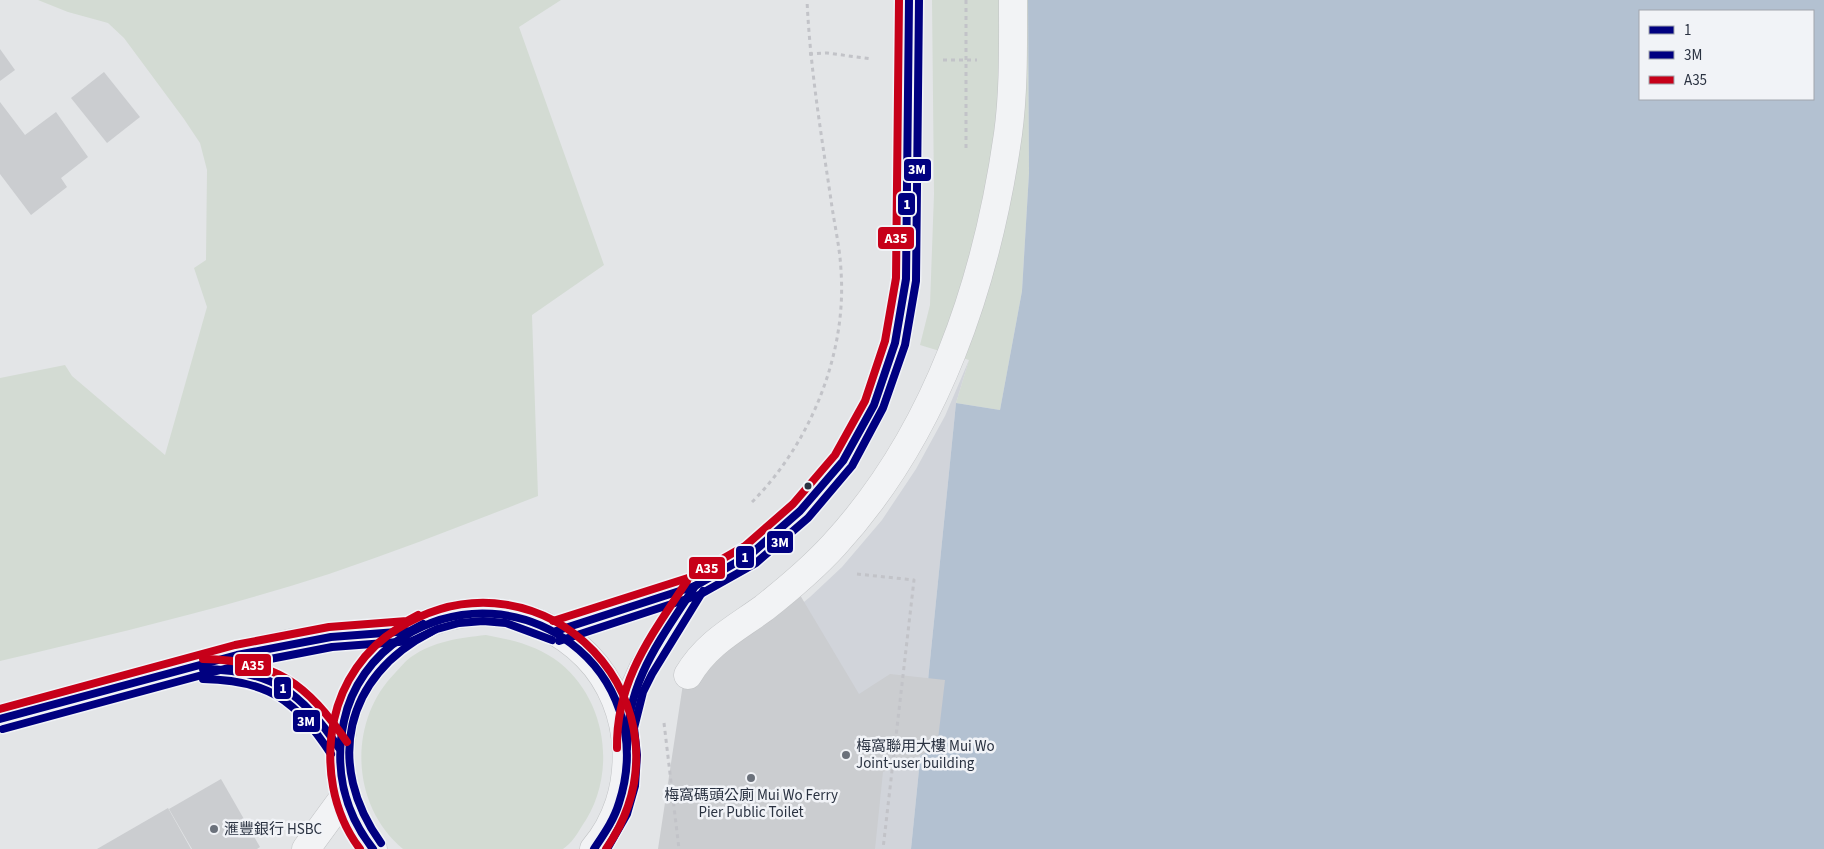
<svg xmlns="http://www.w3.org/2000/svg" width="1824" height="849" font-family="'Source Sans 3','Noto Sans TC',sans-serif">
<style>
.built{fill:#d1d4da}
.green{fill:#d3dbd3}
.water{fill:#b3c1d1;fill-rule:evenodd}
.building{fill:#cbcdd0}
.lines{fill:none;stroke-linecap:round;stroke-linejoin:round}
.minor-casing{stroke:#c1c3c5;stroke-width:29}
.major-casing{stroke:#c0c2c5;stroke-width:29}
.path{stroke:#c2c3c8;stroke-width:3;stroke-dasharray:4 4;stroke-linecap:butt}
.minor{stroke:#f2f3f5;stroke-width:28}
.major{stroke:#f6f6f7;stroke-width:28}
.bus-1-casing{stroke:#f1f3f7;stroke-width:11}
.bus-2-casing{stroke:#f1f3f7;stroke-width:11}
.bus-3-casing{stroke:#f1f3f7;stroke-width:11}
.bus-1{stroke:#000080;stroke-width:8}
.bus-2{stroke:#000080;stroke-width:8}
.bus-3{stroke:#c70019;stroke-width:8}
.bus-dot{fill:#2a3241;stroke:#f1f3f7;stroke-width:2}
.poi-dot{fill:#6b717b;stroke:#f1f3f7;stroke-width:2}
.labels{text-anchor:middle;stroke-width:5;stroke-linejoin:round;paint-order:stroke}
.poi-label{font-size:15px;fill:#2a3241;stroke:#f1f3f7;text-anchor:start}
.line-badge{stroke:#f1f3f7;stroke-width:2}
.badge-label{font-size:14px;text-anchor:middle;font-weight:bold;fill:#fff}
</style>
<rect width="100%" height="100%" fill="#e3e5e7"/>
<path class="built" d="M969,360L956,403L911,849H702L776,625L810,597L842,567L882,520L916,469L945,416Z"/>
<g class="green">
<path d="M38,0H561L519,27L604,265L532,315L538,496C469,523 400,550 329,574C221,609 110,635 0,661V378L65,365L72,376L165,455L207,307L194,268L206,260L207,170L200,143L184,119L124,38L108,23L68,12Z"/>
<path d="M932,0H1028L1029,173L1022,291L1000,410L956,403L969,360L920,345L930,305L934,194Z"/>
<path d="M486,635C513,640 538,646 560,663C608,702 617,776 582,826C577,834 572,843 563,849H403C351,806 347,722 395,673C400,668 405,661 411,657C434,641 459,638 486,635Z"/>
</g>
<path class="water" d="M1028,0H1824V849H911L956,403L1000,410L1022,291L1029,173ZM1640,11H1813V99H1640Z"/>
<g class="building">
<path d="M0,49L15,70L0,81Z"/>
<path d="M104,72L140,117L107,143L71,98Z"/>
<path d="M0,102L25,135L56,112L88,157L61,178L67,187L31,215L0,174Z"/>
<path d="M797,590L859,694L890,674L945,680L937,748L883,772L875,849H658L686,664Z"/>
<path d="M221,779L260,847L257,849H192L169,809Z"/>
<path d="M168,808L191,849H97Z"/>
</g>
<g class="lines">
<defs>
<g id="minor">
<path d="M556,631L695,586L751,554L800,511L843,461L874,405L895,343L906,279L909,0"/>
<path d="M688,675C707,643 735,629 764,608C788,589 813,568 834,545C937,433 987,282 1008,134C1014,90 1013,44 1013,0"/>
<path d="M624,727L634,689L643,669L695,586"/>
<path d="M306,849L344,797"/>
<path d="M373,849C343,815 335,770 343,726C348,693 368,662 395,642C453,598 535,603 587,656C637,707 640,795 594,849"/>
</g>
<g id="major">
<path d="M209,669C271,666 308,699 339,748"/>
<path d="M0,719L237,655L292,643L331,637L410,631"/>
</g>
</defs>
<use href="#minor" class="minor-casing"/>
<use href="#major" class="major-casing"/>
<g class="path">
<path d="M966,0V152"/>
<path d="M809,54L827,53L872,59"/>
<path d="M943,60H977"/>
<path d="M752,502C810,444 847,354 841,271C840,247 834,223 831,200C821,133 810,67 807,0"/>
<path d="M857,574L914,580L883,849"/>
<path d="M664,723L679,849"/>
</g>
<use href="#minor" class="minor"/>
<use href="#major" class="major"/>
<defs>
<g id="bus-1">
<path d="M556,631L695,586L751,554L800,511L843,461L874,405L895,343L906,279L909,0"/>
<path d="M203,669C272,670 301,692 339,748"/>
<path d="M0,719L237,655L331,637L410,631L423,624"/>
<path d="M627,748C626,682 661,639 695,586"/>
<path d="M373,849C344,812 334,768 344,721C351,687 373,656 403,637C519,565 662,670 619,803C614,820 604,834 594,849"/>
</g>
<g id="bus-2">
<path d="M559,641L699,595L756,563L808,518L852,466L883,408L905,345L916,281L919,0"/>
<path d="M203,679C269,680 295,700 331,754"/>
<path d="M3,729L239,665L332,647L412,641L437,629L459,623L483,621L506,623L552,640"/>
<path d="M381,843C325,765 344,676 431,632"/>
<path d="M607,849L627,814L635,786L637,755L634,728L643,692L652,674L703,591"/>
</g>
<g id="bus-3">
<path d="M553,621L691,577L745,546L793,504L835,455L865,401L885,341L896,278L899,0"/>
<path d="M203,659C276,660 307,684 347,742"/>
<path d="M0,709L235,645L329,627L407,621L418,615"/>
<path d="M617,748C616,680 652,635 687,581"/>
<path d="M360,849C332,812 325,764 334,720C342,682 365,649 397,629C545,537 704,707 606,849"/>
</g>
</defs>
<use href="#bus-1" class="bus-1-casing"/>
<use href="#bus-2" class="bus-2-casing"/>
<use href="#bus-3" class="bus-3-casing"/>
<use href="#bus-1" class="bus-1"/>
<use href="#bus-2" class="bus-2"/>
<use href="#bus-3" class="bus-3"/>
</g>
<circle class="bus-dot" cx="808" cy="486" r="4.5"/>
<g class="poi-dot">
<circle cx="846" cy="755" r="5"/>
<circle cx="751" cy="778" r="5"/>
<circle cx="214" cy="829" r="5"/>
</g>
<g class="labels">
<g class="poi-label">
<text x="856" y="751">梅窩聯用大樓 Mui Wo<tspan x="856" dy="17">Joint-user building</tspan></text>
<text x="751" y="800" text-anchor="middle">梅窩碼頭公廁 Mui Wo Ferry<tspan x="751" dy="17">Pier Public Toilet</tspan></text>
<text x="224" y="834">滙豐銀行 HSBC</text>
</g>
</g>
<g class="line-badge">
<rect x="903" y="158" width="29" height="24" rx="5" fill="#000080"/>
<rect x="897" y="192" width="19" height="24" rx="5" fill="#000080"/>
<rect x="877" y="226" width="38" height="24" rx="5" fill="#c70019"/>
<rect x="766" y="530" width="28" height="24" rx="5" fill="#000080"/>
<rect x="735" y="545" width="20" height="24" rx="5" fill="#000080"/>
<rect x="688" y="556" width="38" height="24" rx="5" fill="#c70019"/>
<rect x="234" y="653" width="38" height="24" rx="5" fill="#c70019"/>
<rect x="273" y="676" width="19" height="24" rx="5" fill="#000080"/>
<rect x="292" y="709" width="29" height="24" rx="5" fill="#000080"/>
</g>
<g class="badge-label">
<text x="917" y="174">3M</text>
<text x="907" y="209">1</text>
<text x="896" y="243">A35</text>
<text x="780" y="547">3M</text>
<text x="745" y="562">1</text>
<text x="707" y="573">A35</text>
<text x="253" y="670">A35</text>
<text x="283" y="693">1</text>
<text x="306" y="726">3M</text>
</g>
<rect x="1639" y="10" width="175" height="90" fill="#f1f3f7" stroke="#a1a6ae"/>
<rect x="1649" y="26" width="25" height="8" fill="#000080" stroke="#a1a6ae"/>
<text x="1684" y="35" font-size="15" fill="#2a3241">1</text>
<rect x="1649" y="51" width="25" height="8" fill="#000080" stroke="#a1a6ae"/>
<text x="1684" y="60" font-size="15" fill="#2a3241">3M</text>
<rect x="1649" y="76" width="25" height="8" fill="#c70019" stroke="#a1a6ae"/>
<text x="1684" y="85" font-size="15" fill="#2a3241">A35</text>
</svg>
